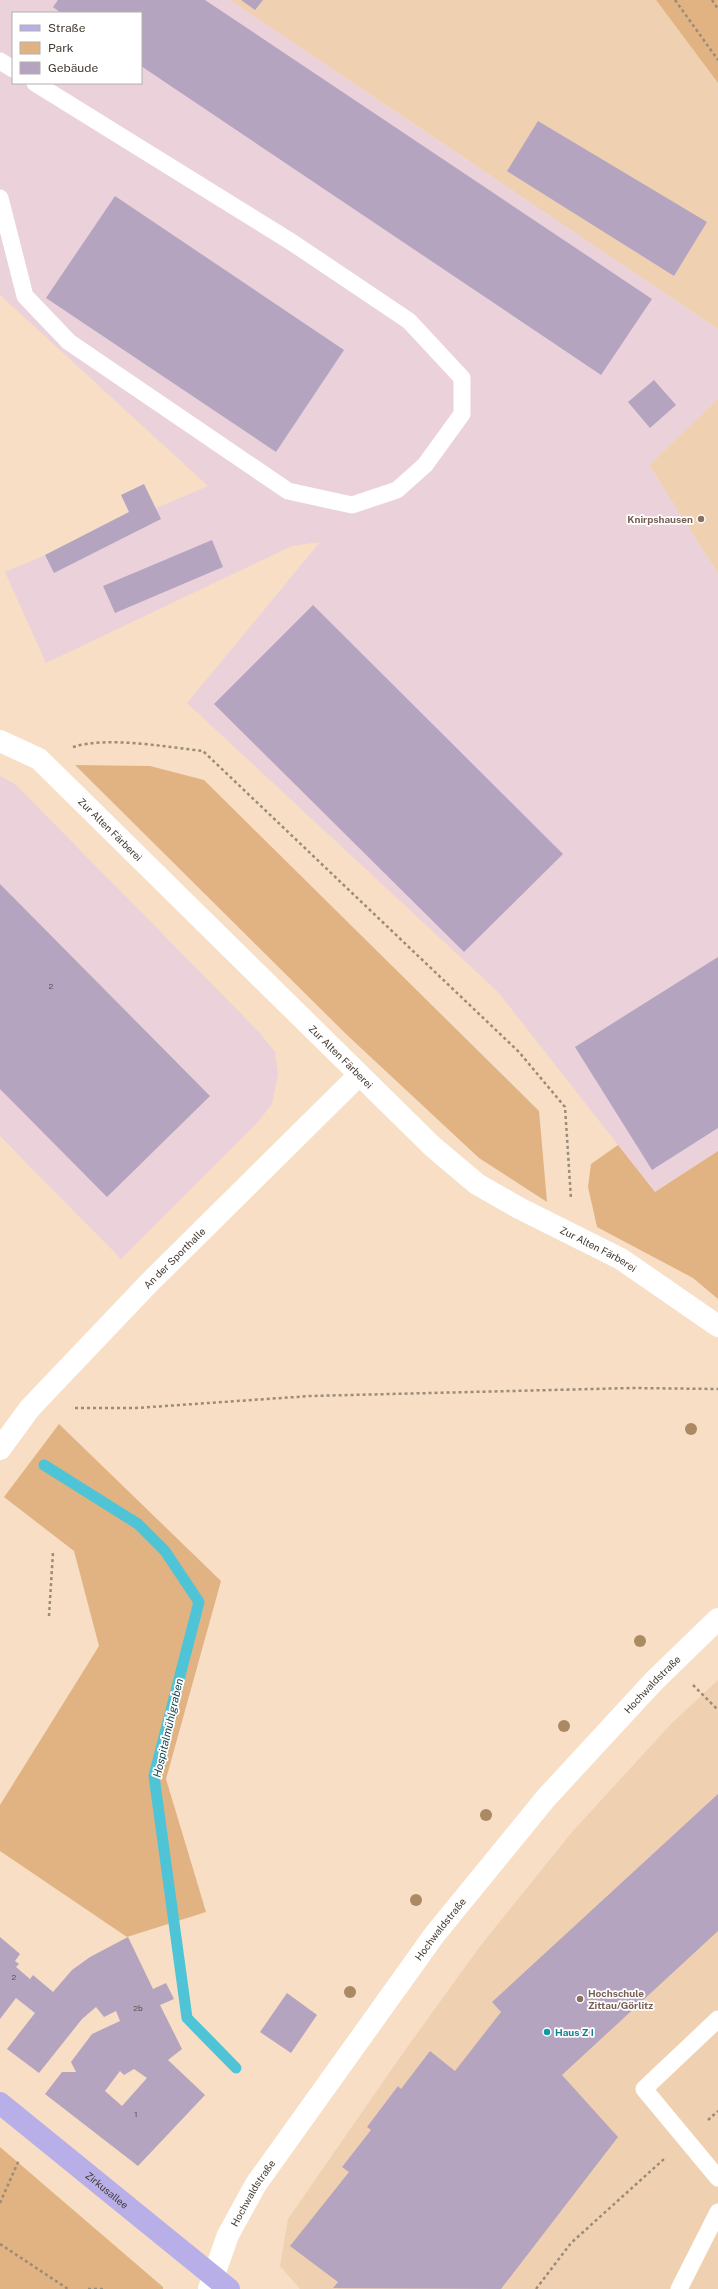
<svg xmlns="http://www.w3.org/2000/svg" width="718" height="2289" font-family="'Public Sans',sans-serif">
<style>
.built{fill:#efd1b2}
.industrial{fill:#ebd2da;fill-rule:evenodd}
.green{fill:#e2b382}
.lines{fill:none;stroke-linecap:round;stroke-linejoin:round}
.stream{stroke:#4fc4d7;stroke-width:11}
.building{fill:#b4a4c0;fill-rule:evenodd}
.path{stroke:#9b8b79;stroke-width:2.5;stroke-dasharray:3 3;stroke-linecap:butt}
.service{stroke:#fff;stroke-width:17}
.minor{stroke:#fff;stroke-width:22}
.primary{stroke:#b8afe9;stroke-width:22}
.tree{fill:#aa8963}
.education-dot{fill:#8d6e63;stroke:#fff;stroke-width:1.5}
.culture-dot{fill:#0f9aa8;stroke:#fff;stroke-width:1.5}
.labels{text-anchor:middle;stroke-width:3.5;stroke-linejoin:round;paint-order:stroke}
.number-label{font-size:8px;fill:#5e5453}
.education-label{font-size:10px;font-weight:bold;fill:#785e54;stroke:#fff;text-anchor:end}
.street-label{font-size:10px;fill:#42392f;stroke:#fff}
.culture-label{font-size:10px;font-weight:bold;fill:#0d838f;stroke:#fff;text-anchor:start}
.water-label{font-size:11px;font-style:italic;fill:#0f444c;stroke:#fff}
</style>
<rect width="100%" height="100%" fill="#f7dec5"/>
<g class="built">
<path d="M230,0H656L718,83V329Z"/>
<path d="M718,399V574L649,465Z"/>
<path d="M718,1680V2289H300L280,2266L288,2219L403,2053L481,1945L572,1832L671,1724Z"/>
</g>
<g class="industrial">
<path d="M0,0H230L718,329V399L649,465L718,574V1151L655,1192L498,992L187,703L320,542L292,546L46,663L5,572L208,486L0,295ZM13,13H141V83H13Z"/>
<path d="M0,776L15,784L258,1031L275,1052L278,1074L272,1104L256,1124L121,1259L0,1136Z"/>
</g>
<g class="green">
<path d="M656,0H718V83Z"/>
<path d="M75,765L150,766L204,780L539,1111L547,1202L479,1158L347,1035Z"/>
<path d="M618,1145L655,1192L718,1151V1299L693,1278L597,1227L588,1187L591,1164Z"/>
<path d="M59,1424L221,1581L166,1779L206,1912L127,1937L0,1851V1805L99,1646L74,1551L4,1497Z"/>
<path d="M0,2147L163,2287V2289H0Z"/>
</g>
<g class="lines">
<path class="stream" d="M44,1465L138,1524L165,1551L199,1602L154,1776L187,2018L236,2068"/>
</g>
<g class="building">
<path d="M58,0H205L652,299L601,375L141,66V13H61L53,7Z"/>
<path d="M241,0H263L255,10Z"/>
<path d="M538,121L707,222L674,276L507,171Z"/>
<path d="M115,196L344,350L276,452L46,298Z"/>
<path d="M654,380L676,405L650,428L628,402Z"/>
<path d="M144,484L161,519L54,573L45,555L129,512L121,495Z"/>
<path d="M212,540L223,567L115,613L103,586Z"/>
<path d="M313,605L563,854L464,952L214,704Z"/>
<path d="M0,884L210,1096L107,1197L0,1089Z"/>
<path d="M718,957V1128L652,1170L575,1047Z"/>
<path d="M718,1794V1931L562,2075L618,2137L501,2289L333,2288L338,2282L290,2246L349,2172L342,2167L371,2130L367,2127L398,2086L401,2089L430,2051L455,2071L501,2012L492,2002Z"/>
<path d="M0,1937L20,1954L15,1961L19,1964L16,1967L30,1979L33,1975L53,1992L72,1970L90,1957L128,1937L153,1989L166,1983L174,1999L160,2005L182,2049L168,2060L205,2095L138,2166L45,2094L62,2072H76L71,2062L92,2034L120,2021L116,2011L104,2017L96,2007L82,2019L39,2073L7,2049L35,2013L16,1998L0,2019ZM134,2069L147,2078L122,2106L105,2091L120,2071L124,2075Z"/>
<path d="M287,1993L317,2015L291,2053L260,2032Z"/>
</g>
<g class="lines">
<g class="path">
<path d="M675,0L718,60"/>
<path d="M712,0L718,9"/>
<path d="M73,747C108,736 166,747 203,751L519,1052L565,1107L571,1199"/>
<path d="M75,1408H136L310,1396L632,1388L718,1389"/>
<path d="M49,1616L53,1552"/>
<path d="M693,1685L718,1710"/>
<path d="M708,2120L718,2111"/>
<path d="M0,2203L19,2160"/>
<path d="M0,2244L68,2289"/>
<path d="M88,2289H104"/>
<path d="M536,2289L571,2243L664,2159"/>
</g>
<g class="service">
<path d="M0,61L13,69"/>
<path d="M0,198L25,296L69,342L288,491L352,505L397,490L425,465L462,414V378L409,321L293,243L35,83"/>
<path d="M718,2019L644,2089L718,2178"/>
<path d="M679,2289L718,2212"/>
</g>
<g class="minor">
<path id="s1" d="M0,741L39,759L432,1146L477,1184L519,1208L621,1259L718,1326"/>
<path id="s2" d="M0,1449L30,1408L148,1284L359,1075"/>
<path id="s3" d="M209,2289L228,2235L256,2184L435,1934L546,1798L654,1681L718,1619"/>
</g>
<path class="primary" id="s4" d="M0,2103L229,2289"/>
</g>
<g class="tree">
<circle cx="691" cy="1429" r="6"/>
<circle cx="640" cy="1641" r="6"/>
<circle cx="564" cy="1726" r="6"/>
<circle cx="486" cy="1815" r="6"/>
<circle cx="416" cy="1900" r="6"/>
<circle cx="350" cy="1992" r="6"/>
</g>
<g class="education-dot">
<circle cx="701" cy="519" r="4"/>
<circle cx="580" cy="1999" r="4"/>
</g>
<circle class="culture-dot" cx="547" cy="2032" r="4"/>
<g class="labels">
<g class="number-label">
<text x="51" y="989">2</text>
<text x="14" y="1980">2</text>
<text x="138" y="2011">2b</text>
<text x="136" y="2117">1</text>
</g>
<g class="education-label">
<text x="693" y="523">Knirpshausen</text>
<text x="588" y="1997" text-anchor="start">Hochschule<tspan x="588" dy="12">Zittau/Görlitz</tspan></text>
</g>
<g class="street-label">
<text dy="4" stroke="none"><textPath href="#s1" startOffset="143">Zur Alten Färberei</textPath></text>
<text dy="4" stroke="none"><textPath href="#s1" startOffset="467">Zur Alten Färberei</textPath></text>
<text dy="4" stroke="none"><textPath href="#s1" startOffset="791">Zur Alten Färberei</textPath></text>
<text dy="4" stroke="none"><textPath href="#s2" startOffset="259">An der Sporthalle</textPath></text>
<text dy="4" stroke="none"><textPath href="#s3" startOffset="754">Hochwaldstraße</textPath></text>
<text dy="4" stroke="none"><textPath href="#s3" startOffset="430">Hochwaldstraße</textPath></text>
<text dy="4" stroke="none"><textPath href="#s4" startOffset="138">Zirkusallee</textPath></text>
<text dy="4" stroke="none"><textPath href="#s3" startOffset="106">Hochwaldstraße</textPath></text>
</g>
<g class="culture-label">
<text x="555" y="2036">Haus Z I</text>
</g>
<g class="water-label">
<text transform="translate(168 1728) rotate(-77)" y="4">Hospitalmühlgraben</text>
</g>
</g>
<rect x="12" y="12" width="130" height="72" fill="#ffffff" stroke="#b3b0ac"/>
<rect x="20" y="25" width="20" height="6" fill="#b8afe9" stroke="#b3b0ac"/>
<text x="48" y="32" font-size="12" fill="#42392f">Straße</text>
<rect x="20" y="42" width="20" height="12" fill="#e2b382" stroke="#b3b0ac"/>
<text x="48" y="52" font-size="12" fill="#42392f">Park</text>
<rect x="20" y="62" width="20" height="12" fill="#b4a4c0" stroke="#b3b0ac"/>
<text x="48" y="72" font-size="12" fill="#42392f">Gebäude</text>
</svg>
